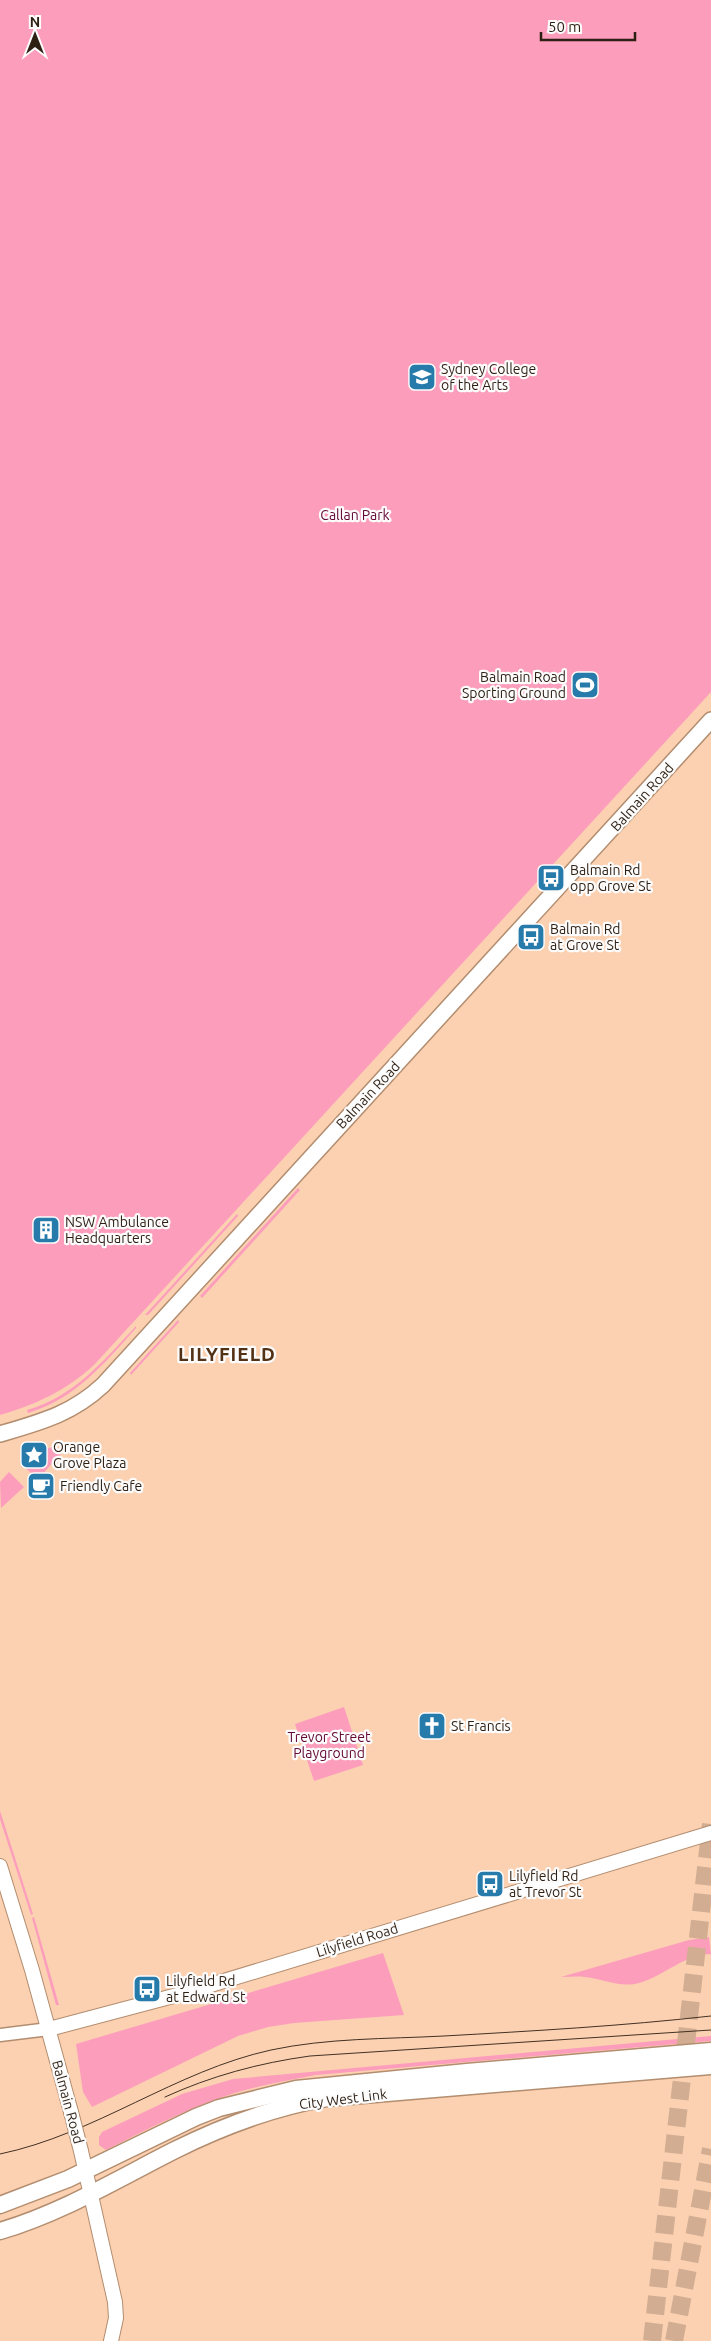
<svg xmlns="http://www.w3.org/2000/svg" width="711" height="2341" font-family="Ubuntu,sans-serif">
<style>
.green{fill:#fd9dbc}
.lines{fill:none;stroke-linecap:round;stroke-linejoin:round}
.motorway-tunnel{stroke:#d2ad92;stroke-width:18;stroke-dasharray:18 9;stroke-linecap:butt}
.tertiary-casing{stroke:#b38d6f;stroke-width:15}
.secondary-casing{stroke:#b38d6f;stroke-width:16}
.primary-casing{stroke:#b38d6f;stroke-width:18}
.trunk-casing{stroke:#b38d6f;stroke-width:19}
.tertiary{stroke:#fff;stroke-width:12}
.secondary{stroke:#fff;stroke-width:14}
.primary{stroke:#fff;stroke-width:15}
.trunk{stroke:#fff;stroke-width:16}
.tram{stroke:#433123;stroke-width:1}
.secondary-bridge-casing{stroke:#b38d6f;stroke-width:16;stroke-linecap:butt}
.secondary-bridge{stroke:#fff;stroke-width:14}
.labels{text-anchor:middle;stroke-width:4.5;stroke-linejoin:round;paint-order:stroke}
.poi-label{font-size:14px;fill:#2e1f13;stroke:#fcfcfc;text-anchor:start}
.park-label{font-size:14px;fill:#630834;stroke:#fcfcfc}
.street-label{font-size:14px;fill:#2e1f13;stroke:#fcfcfc}
.district-label{font-size:19px;font-weight:bold;letter-spacing:1px;fill:#523115;stroke:#fcfcfc}
</style>
<rect width="100%" height="100%" fill="#fbd1b2"/>
<g class="green">
<path d="M0,0H711V692L94,1365C67,1390 35,1405 0,1415Z"/>
<path d="M298,1188L300,1190L202,1298L200,1296Z"/>
<path d="M237,1214L238,1216L148,1315H145Z"/>
<path d="M178,1320L179,1322L131,1375L130,1373Z"/>
<path d="M136,1326V1328C105,1363 75,1399 28,1413L27,1410C74,1397 104,1360 136,1326Z"/>
<path d="M52,1447L61,1454L38,1479L21,1464L24,1456Z"/>
<path d="M9,1472L24,1487L1,1508L0,1482Z"/>
<path d="M344,1707L363,1765L314,1781L295,1724Z"/>
<path d="M0,1811L33,1914L31,1915L0,1819Z"/>
<path d="M34,1917L59,2005H56L32,1918Z"/>
<path d="M709,1937L711,1954C685,1954 664,1976 639,1983C620,1988 603,1979 585,1977C578,1976 569,1977 561,1977L689,1940Z"/>
<path d="M383,1953L404,2015L294,2023L268,2027L238,2036L92,2107L83,2092L76,2044Z"/>
<path d="M711,2036V2041L316,2075C285,2081 255,2086 226,2096C184,2110 146,2130 106,2150L99,2145V2137L102,2132L182,2094L233,2079Z"/>
</g>
<g class="lines">
<g class="motorway-tunnel">
<path d="M652,2341L711,1824"/>
<path d="M674,2341L711,2149"/>
</g>
<defs>
<path id="tertiary" d="M0,2035L49,2029"/>
<g id="secondary">
<path d="M0,1866L32,1970L71,2112"/>
<path d="M49,2029L181,1994L711,1833"/>
<path d="M81,2151L115,2302L116,2318L111,2341"/>
</g>
<path id="primary" d="M0,1434C41,1422 72,1414 103,1385L711,720"/>
<g id="trunk">
<path d="M0,2205L68,2179L196,2117L219,2108L296,2089L467,2072L711,2051"/>
<path d="M0,2231C61,2213 116,2180 173,2151C221,2127 274,2107 327,2098L711,2066"/>
</g>
</defs>
<use href="#tertiary" class="tertiary-casing"/>
<use href="#secondary" class="secondary-casing"/>
<use href="#primary" class="primary-casing"/>
<use href="#trunk" class="trunk-casing"/>
<use href="#tertiary" class="tertiary"/>
<use href="#secondary" class="secondary"/>
<use href="#primary" class="primary"/>
<use href="#trunk" class="trunk"/>
<g class="tram">
<path d="M165,2097C211,2076 259,2063 310,2056L711,2030"/>
<path d="M0,2154C96,2134 175,2071 271,2050C327,2038 386,2039 444,2036C533,2031 622,2026 711,2016"/>
</g>
<defs>
<path id="secondary-bridge" d="M71,2112L81,2151"/>
</defs>
<use href="#secondary-bridge" class="secondary-bridge-casing"/>
<use href="#secondary-bridge" class="secondary-bridge"/>
</g>
<defs>
<symbol id="university-square" viewBox="-11 -11 22 22"><rect x="-9" y="-9" width="18" height="18" rx="4" fill="#277bab" stroke="#fcfcfc"/><path d="M0-5L7-2L0 1L-7-2ZM-4 1L0 2.5L4 1V4Q0 6-4 4Z" fill="#fff"/></symbol>
<symbol id="stadium-square" viewBox="-11 -11 22 22"><rect x="-9" y="-9" width="18" height="18" rx="4" fill="#277bab" stroke="#fcfcfc"/><path d="M0-5a6.5 5 0 1 0 0 10a6.5 5 0 1 0 0-10ZM-3.5-1.8h7v3.6h-7Z" fill="#fff"/></symbol>
<symbol id="bus-square" viewBox="-11 -11 22 22"><rect x="-9" y="-9" width="18" height="18" rx="4" fill="#277bab" stroke="#fcfcfc"/><path d="M-5-6H5V4H4V6H2V4H-2V6H-4V4H-5ZM-3.5-4V0h7V-4ZM-3.5 1.2v1.5H-2V1.2ZM2 1.2v1.5H3.5V1.2Z" fill="#fff"/></symbol>
<symbol id="building-square" viewBox="-11 -11 22 22"><rect x="-9" y="-9" width="18" height="18" rx="4" fill="#277bab" stroke="#fcfcfc"/><path d="M-4-6H4V6H1V3H-1V6H-4ZM-2.5-4.3h1.7v1.8h-1.7ZM.8-4.3h1.7v1.8H.8ZM-2.5-1h1.7V.8h-1.7ZM.8-1h1.7V.8H.8Z" fill="#fff"/></symbol>
<symbol id="sight-square" viewBox="-11 -11 22 22"><rect x="-9" y="-9" width="18" height="18" rx="4" fill="#277bab" stroke="#fcfcfc"/><path d="M0-6L1.8-2.2L6-1.7L2.9 1.2L3.7 5.4L0 3.3L-3.7 5.4L-2.9 1.2L-6-1.7L-1.8-2.2Z" fill="#fff"/></symbol>
<symbol id="cafe-square" viewBox="-11 -11 22 22"><rect x="-9" y="-9" width="18" height="18" rx="4" fill="#277bab" stroke="#fcfcfc"/><path d="M-5.5-4.5H6V0H3Q3 3.5 0 3.5H-2.5Q-5.5 3.5-5.5 0ZM3-3.2v2h1.7v-2ZM-6 4.5H4V6H-6Z" fill="#fff"/></symbol>
<symbol id="church-square" viewBox="-11 -11 22 22"><rect x="-9" y="-9" width="18" height="18" rx="4" fill="#277bab" stroke="#fcfcfc"/><path d="M-1.2-6h2.4v3.5h3.3v2.4h-3.3V6h-2.4V-.1h-3.3v-2.4h3.3Z" fill="#fff"/></symbol>
</defs>
<g fill-rule="evenodd">
<use href="#university-square" x="406" y="361" width="32" height="32"/>
<use href="#stadium-square" x="569" y="669" width="32" height="32"/>
<use href="#bus-square" x="535" y="862" width="32" height="32"/>
<use href="#bus-square" x="515" y="921" width="32" height="32"/>
<use href="#building-square" x="30" y="1214" width="32" height="32"/>
<use href="#sight-square" x="18" y="1439" width="32" height="32"/>
<use href="#cafe-square" x="25" y="1470" width="32" height="32"/>
<use href="#church-square" x="416" y="1710" width="32" height="32"/>
<use href="#bus-square" x="474" y="1868" width="32" height="32"/>
<use href="#bus-square" x="131" y="1973" width="32" height="32"/>
</g>
<g class="labels">
<g class="poi-label">
<text x="441" y="374">Sydney College<tspan x="441" dy="16">of the Arts</tspan></text>
<text x="566" y="682" text-anchor="end">Balmain Road<tspan x="566" dy="16">Sporting Ground</tspan></text>
<text x="570" y="875">Balmain Rd<tspan x="570" dy="16">opp Grove St</tspan></text>
<text x="550" y="934">Balmain Rd<tspan x="550" dy="16">at Grove St</tspan></text>
<text x="65" y="1227">NSW Ambulance<tspan x="65" dy="16">Headquarters</tspan></text>
<text x="53" y="1452">Orange<tspan x="53" dy="16">Grove Plaza</tspan></text>
<text x="60" y="1491">Friendly Cafe</text>
<text x="451" y="1731">St Francis</text>
<text x="509" y="1881">Lilyfield Rd<tspan x="509" dy="16">at Trevor St</tspan></text>
<text x="166" y="1986">Lilyfield Rd<tspan x="166" dy="16">at Edward St</tspan></text>
</g>
<g class="park-label">
<text x="355" y="520">Callan Park</text>
<text x="329" y="1742">Trevor Street<tspan x="329" dy="16">Playground</tspan></text>
</g>
<g class="street-label">
<text transform="translate(642 797) rotate(-48)" y="5">Balmain Road</text>
<text transform="translate(368 1095) rotate(-47)" y="5">Balmain Road</text>
<text transform="translate(357 1940) rotate(-17)" y="5">Lilyfield Road</text>
<text transform="translate(343 2099) rotate(-7)" y="5">City West Link</text>
<text transform="translate(68 2102) rotate(75)" y="5">Balmain Road</text>
</g>
<g class="district-label">
<text x="227" y="1361">LILYFIELD</text>
</g>
</g>
<g transform="translate(35 35)" stroke="#fcfcfc" stroke-width="4" paint-order="stroke">
<path d="M0-4L9 19L0 12L-9 19Z" fill="#2e1f13"/>
<text y="-8" font-size="14" font-weight="bold" text-anchor="middle" fill="#2e1f13">N</text>
</g>
<path d="M541 32v8h94v-8" fill="none" stroke="#2e1f13" stroke-width="2.5"/>
<text x="548" y="32" font-size="15" fill="#2e1f13" stroke="#fcfcfc" stroke-width="4" paint-order="stroke">50 m</text>
</svg>
